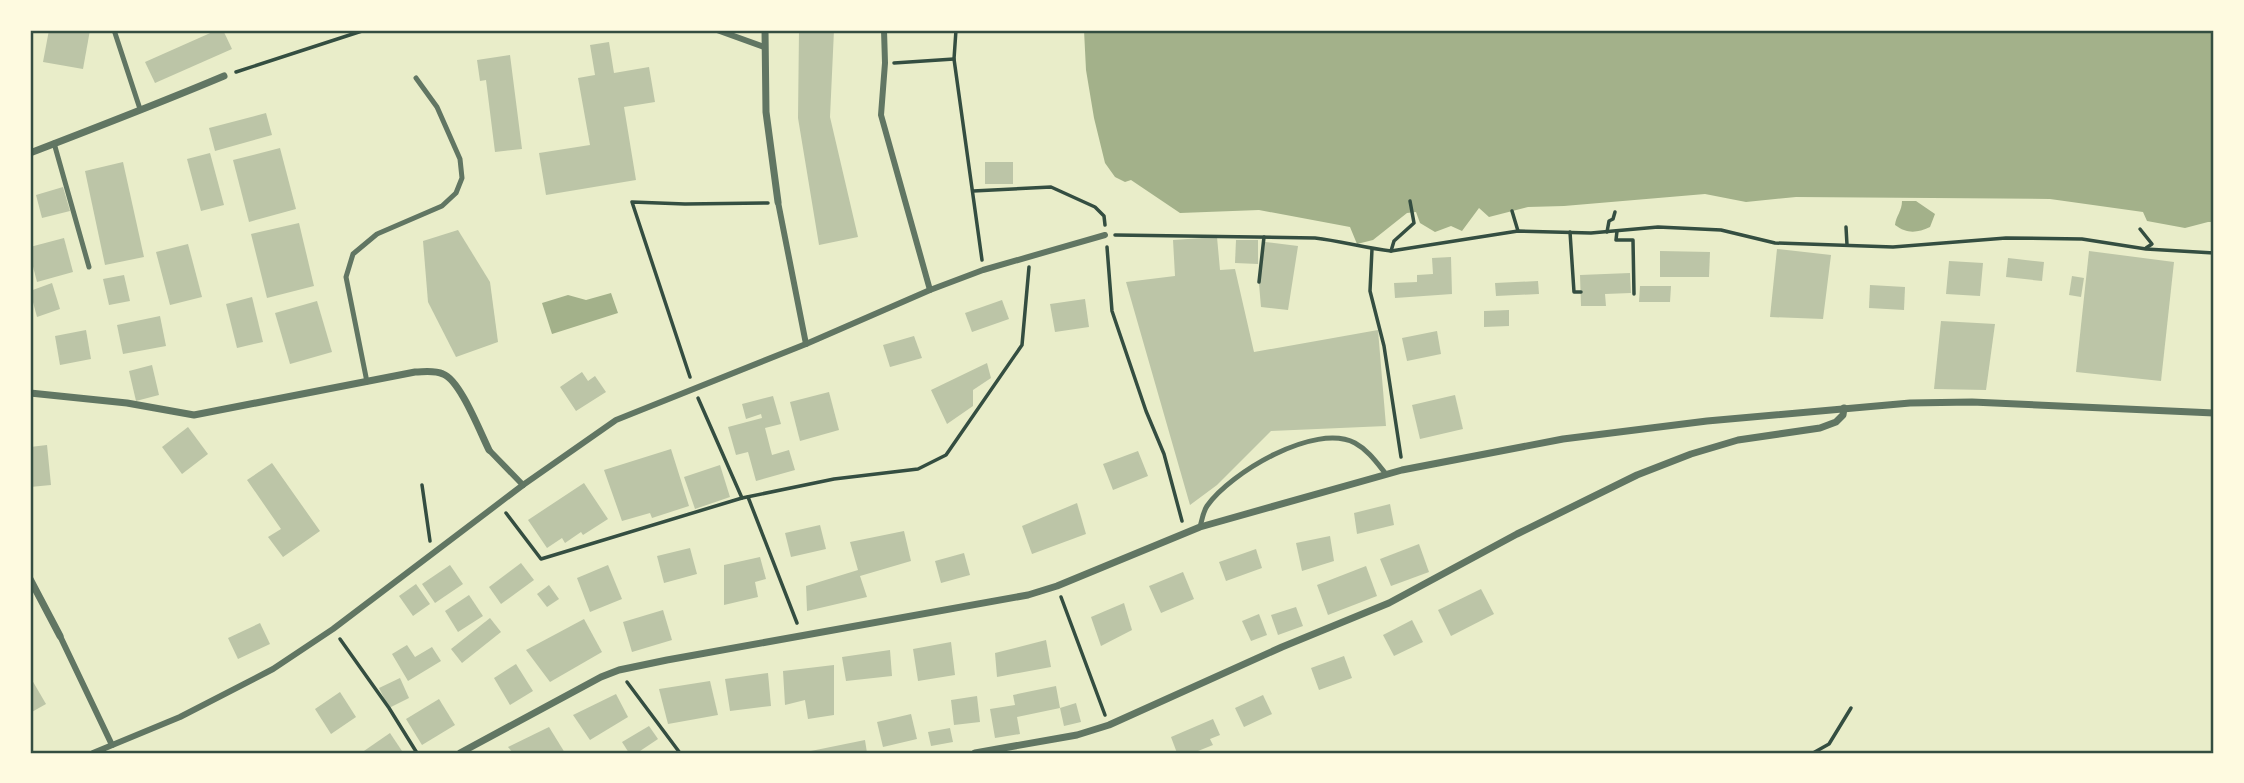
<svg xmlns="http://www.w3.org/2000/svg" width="2244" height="783" font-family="Overpass,sans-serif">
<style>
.water{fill:#a3b18a}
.building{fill:#bcc5a7}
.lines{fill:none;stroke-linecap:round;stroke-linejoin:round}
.path{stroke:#344e41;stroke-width:3.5}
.service{stroke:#617663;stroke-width:5}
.pedestrian{stroke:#617663;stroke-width:6}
.minor{stroke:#617663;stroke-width:7}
.neatline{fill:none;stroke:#344e41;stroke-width:2.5}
</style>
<rect width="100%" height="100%" fill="#e9edc9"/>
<g class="water">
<path d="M1084,30H2214V222H2208L2185,228L2147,221L2143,212L2050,199L1796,197L1746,202L1705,194L1564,206L1528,207L1489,217L1479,208L1462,231L1451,226L1435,232L1420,223L1416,212L1407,213L1373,240L1357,244L1350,227L1259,210L1180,213L1131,180L1125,182L1115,177L1105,163L1094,118L1086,70Z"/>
<path d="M1902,201H1916L1935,214L1930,227C1917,233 1907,234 1895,225C1896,216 1902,211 1902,201Z"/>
<path d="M611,293L618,313L552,334L542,303L568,295L586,300Z"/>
</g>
<g class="building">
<path d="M49,30H90L83,69L43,62Z"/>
<path d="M217,30H223L232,49L155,83L145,62Z"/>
<path d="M799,30H834L830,117L858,237L819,245L798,118Z"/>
<path d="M609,42L614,73L649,67L655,102L624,107L636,180L546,195L539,153L590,145L578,78L595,75L590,45Z"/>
<path d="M510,55L522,149L495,152L486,80L480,81L477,60Z"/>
<path d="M266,113L272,135L215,151L209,128Z"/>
<path d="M280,148L296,209L249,222L233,160Z"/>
<path d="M210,153L224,205L201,211L187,159Z"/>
<path d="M123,162L144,257L105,265L85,171Z"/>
<rect x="985" y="162" width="28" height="22"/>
<path d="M63,187L70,211L42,218L36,195Z"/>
<path d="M299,223L314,286L267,298L251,234Z"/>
<path d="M458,230L490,282L498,342L456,357L428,302L423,241Z"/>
<path d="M1217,237L1220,270L1235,269L1254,352L1378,330L1386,426L1271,431L1217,485L1190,505L1126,282L1175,276L1173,240Z"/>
<path d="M64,238L73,272L37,282L30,255V247Z"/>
<path d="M1236,240H1258V264L1235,263Z"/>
<path d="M1265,242L1298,246L1288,310L1261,307L1259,284Z"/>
<path d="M188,244L202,297L170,305L156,252Z"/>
<path d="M1777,249L1831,255L1823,319L1770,317Z"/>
<path d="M1660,251L1710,252L1709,277H1660Z"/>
<path d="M2089,251L2174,262L2161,381L2076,372Z"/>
<path d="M1451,257L1452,294L1395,298L1394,283L1417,282V275L1433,274L1432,258Z"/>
<path d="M2008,258L2044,262L2042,281L2006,277Z"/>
<path d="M1949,261L1983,263L1980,296L1946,294Z"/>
<path d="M1630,273L1631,293L1605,294L1606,306H1581L1580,275Z"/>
<path d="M124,275L130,301L109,305L103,279Z"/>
<path d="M2072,276L2084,278L2081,297L2069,295Z"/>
<path d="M1538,281L1539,294L1496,296L1495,283Z"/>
<path d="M52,283L60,309L37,317L30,291Z"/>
<path d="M1870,285L1905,287L1904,310L1869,308Z"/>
<path d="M1640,286H1671L1670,302H1639Z"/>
<path d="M252,297L263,342L237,348L226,304Z"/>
<path d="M1085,299L1089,327L1055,332L1050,304Z"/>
<path d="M1002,300L1009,319L972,332L965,313Z"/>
<path d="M317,301L332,352L290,364L275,313Z"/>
<path d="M1509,310V326L1484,327V311Z"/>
<path d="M160,316L166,346L123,354L117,325Z"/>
<path d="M1941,321L1995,324L1986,390L1934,389Z"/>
<path d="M86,330L91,359L60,365L55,336Z"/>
<path d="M1437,331L1441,354L1407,361L1402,338Z"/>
<path d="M914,336L922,358L890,367L883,345Z"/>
<path d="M987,363L991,378L973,390V406L947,424L931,390Z"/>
<path d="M152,365L159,395L136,401L129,371Z"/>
<path d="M582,372L588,381L595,376L606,392L576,411L560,387Z"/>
<path d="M829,392L839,430L800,441L790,402Z"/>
<path d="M1455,395L1463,429L1420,439L1412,405Z"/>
<path d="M773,396L781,424L765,428L772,455L789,450L795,470L756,481L748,452L736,455L728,427L762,418L761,414L746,419L742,404Z"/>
<path d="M188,427L208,454L182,474L162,447Z"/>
<path d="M47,445L51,485L30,487V447Z"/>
<path d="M671,449L689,506L652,518L650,513L622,521L604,470Z"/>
<path d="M1138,451L1148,476L1113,490L1103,464Z"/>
<path d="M272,463L320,531L283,557L268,537L281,529L247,480Z"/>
<path d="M720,465L730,497L695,509L684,477Z"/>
<path d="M584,483L608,519L583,535L581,532L565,543L562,538L547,548L528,520Z"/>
<path d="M1077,503L1086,534L1032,554L1022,526Z"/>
<path d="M1390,504L1394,525L1357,534L1354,513Z"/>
<path d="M820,525L826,549L791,557L785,533Z"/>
<path d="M904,531L911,561L860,576L867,597L807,611L806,586L858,570L850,542Z"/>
<path d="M1330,536L1334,561L1302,571L1296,543Z"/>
<path d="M1419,544L1429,572L1391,586L1380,559Z"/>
<path d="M690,548L697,574L664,583L657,556Z"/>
<path d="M1256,549L1262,568L1226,581L1219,562Z"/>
<path d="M964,553L970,575L941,583L935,561Z"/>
<path d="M760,557L766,579L755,582L758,597L724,605V565Z"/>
<path d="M521,563L534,580L501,604L489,587Z"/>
<path d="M450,565L463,584L435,603L422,584Z"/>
<path d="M608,565L622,599L590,612L577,578Z"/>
<path d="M1366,566L1377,596L1328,615L1317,585Z"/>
<path d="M1183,572L1194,599L1161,613L1149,586Z"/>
<path d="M416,584L430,604L413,616L399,596Z"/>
<path d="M549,585L559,599L547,607L537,594Z"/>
<path d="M1481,589L1494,614L1451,636L1438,610Z"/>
<path d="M469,595L483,616L458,632L445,611Z"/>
<path d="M1124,603L1132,630L1101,646L1091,617Z"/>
<path d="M1296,607L1303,626L1278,635L1271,615Z"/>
<path d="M663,610L672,640L632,652L623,622Z"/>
<path d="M1259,614L1267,635L1251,641L1242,621Z"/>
<path d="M490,618L501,632L462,663L451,649Z"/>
<path d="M584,619L602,652L550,682L526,650Z"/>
<path d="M1412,620L1423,642L1394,656L1383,635Z"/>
<path d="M260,623L270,644L238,659L228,638Z"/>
<path d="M1046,640L1051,667L997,677L995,653Z"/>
<path d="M951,642L955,675L918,681L913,649Z"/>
<path d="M407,645L415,657L432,647L441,661L408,681L392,654Z"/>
<path d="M890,650L892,676L846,681L842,657Z"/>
<path d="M1344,656L1352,678L1319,690L1311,668Z"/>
<path d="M516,664L533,691L510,705L494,678Z"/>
<path d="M834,665V715L808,719L805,700L785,705L783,671Z"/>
<path d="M768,673L771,706L730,711L725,679Z"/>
<path d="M400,678L409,698L389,708L379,688Z"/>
<path d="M32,680L46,704L30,713V682Z"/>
<path d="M710,681L718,715L668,724L659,689Z"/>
<path d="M1056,686L1060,708L1017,717L1020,734L995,738L990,709L1015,705L1013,695Z"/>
<path d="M340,692L356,717L331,734L315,709Z"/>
<path d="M616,694L628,717L590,740L573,715Z"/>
<path d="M1263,695L1272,714L1244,727L1235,708Z"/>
<path d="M977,696L980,722L954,725L951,700Z"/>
<path d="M439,699L455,725L422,745L406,719Z"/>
<path d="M1076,703L1081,722L1064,726L1060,708Z"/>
<path d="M911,714L917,739L883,747L877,722Z"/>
<path d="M1213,719L1220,735L1210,739L1213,745L1193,753H1177L1171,737Z"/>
<path d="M649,726L658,739L637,753H629L622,742Z"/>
<path d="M549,727L565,753H513L508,747Z"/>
<path d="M950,728L953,742L931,746L928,732Z"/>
<path d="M390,733L402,751L400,753H361Z"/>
<path d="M865,740L867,753H806V752Z"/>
</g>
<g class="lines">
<g class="path">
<path d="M956,30L954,59L982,260"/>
<path d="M894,63L954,59"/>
<path d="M236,72L365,30"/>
<path d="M973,191L1051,187L1095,207L1104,216L1105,225"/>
<path d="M1512,211L1518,231"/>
<path d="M1846,227L1847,245"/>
<path d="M2140,229L2152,244L2146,248"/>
<path d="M1617,231L1616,240H1633L1634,294"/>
<path d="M1570,232L1574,292H1581"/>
<path d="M1607,232L1609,221L1613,219L1615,212"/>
<path d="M1115,235L1315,238C1341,241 1365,248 1391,251L1518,231L1591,233L1658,227L1721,230L1775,243L1893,247L2006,238L2082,239L2146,249L2214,253"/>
<path d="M1107,247L1112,311L1146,411L1164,454L1182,521"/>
<path d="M1372,249L1370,291L1384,346L1401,457"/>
<path d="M1391,251L1394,241L1414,223L1410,201"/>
<path d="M1259,282L1264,237"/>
<path d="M690,377L632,202L685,204L768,203"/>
<path d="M698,398L742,498"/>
<path d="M422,485L430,541"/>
<path d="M748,497L797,623"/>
<path d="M506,513L541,559L742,498L834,479L918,469L946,455L1022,345L1029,267"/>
<path d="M1061,597L1105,715"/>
<path d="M340,639L389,708L417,753"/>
<path d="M627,682L680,753"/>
<path d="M1813,753L1829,744L1851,708"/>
</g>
<g class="service">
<path d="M114,30L140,109"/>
<path d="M54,143L89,267"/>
<path d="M367,382L346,277L353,254L377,234L442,206L456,193L462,178L460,159L437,107L416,78"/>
<path d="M1200,527C1202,520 1203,512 1207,506C1230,473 1315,422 1355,443C1368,450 1377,463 1386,474"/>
</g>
<g class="pedestrian">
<path d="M717,30L764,47"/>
<path d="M884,30L885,63L881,115L930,290"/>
<path d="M778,202L806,344"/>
<path d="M489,450L523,485"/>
<path d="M60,636L112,745"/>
<path d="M93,753L180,717L273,669L333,629L523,485L616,420L806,344L930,290L983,270L1105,235"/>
</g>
<g class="minor">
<path d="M765,30L766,112L778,202"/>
<path d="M30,153C95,128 160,103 224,76"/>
<path d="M30,393L127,403L194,415L415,372C424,372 434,370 443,374C460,380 480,432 489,450"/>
<path d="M30,579L60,636"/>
<path d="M460,753L601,677L619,670L667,660L1028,595L1057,586L1200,527L1402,470L1563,439L1707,421L1910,403L1972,402L2214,413"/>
<path d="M975,753L1077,735L1109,725L1282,647L1389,603L1517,534L1637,475L1691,454L1738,440L1820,428L1836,422L1843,415L1844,408"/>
</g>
</g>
<rect width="2244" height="783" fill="none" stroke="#fefae0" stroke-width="63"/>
<rect x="32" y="32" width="2180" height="720" class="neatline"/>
</svg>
